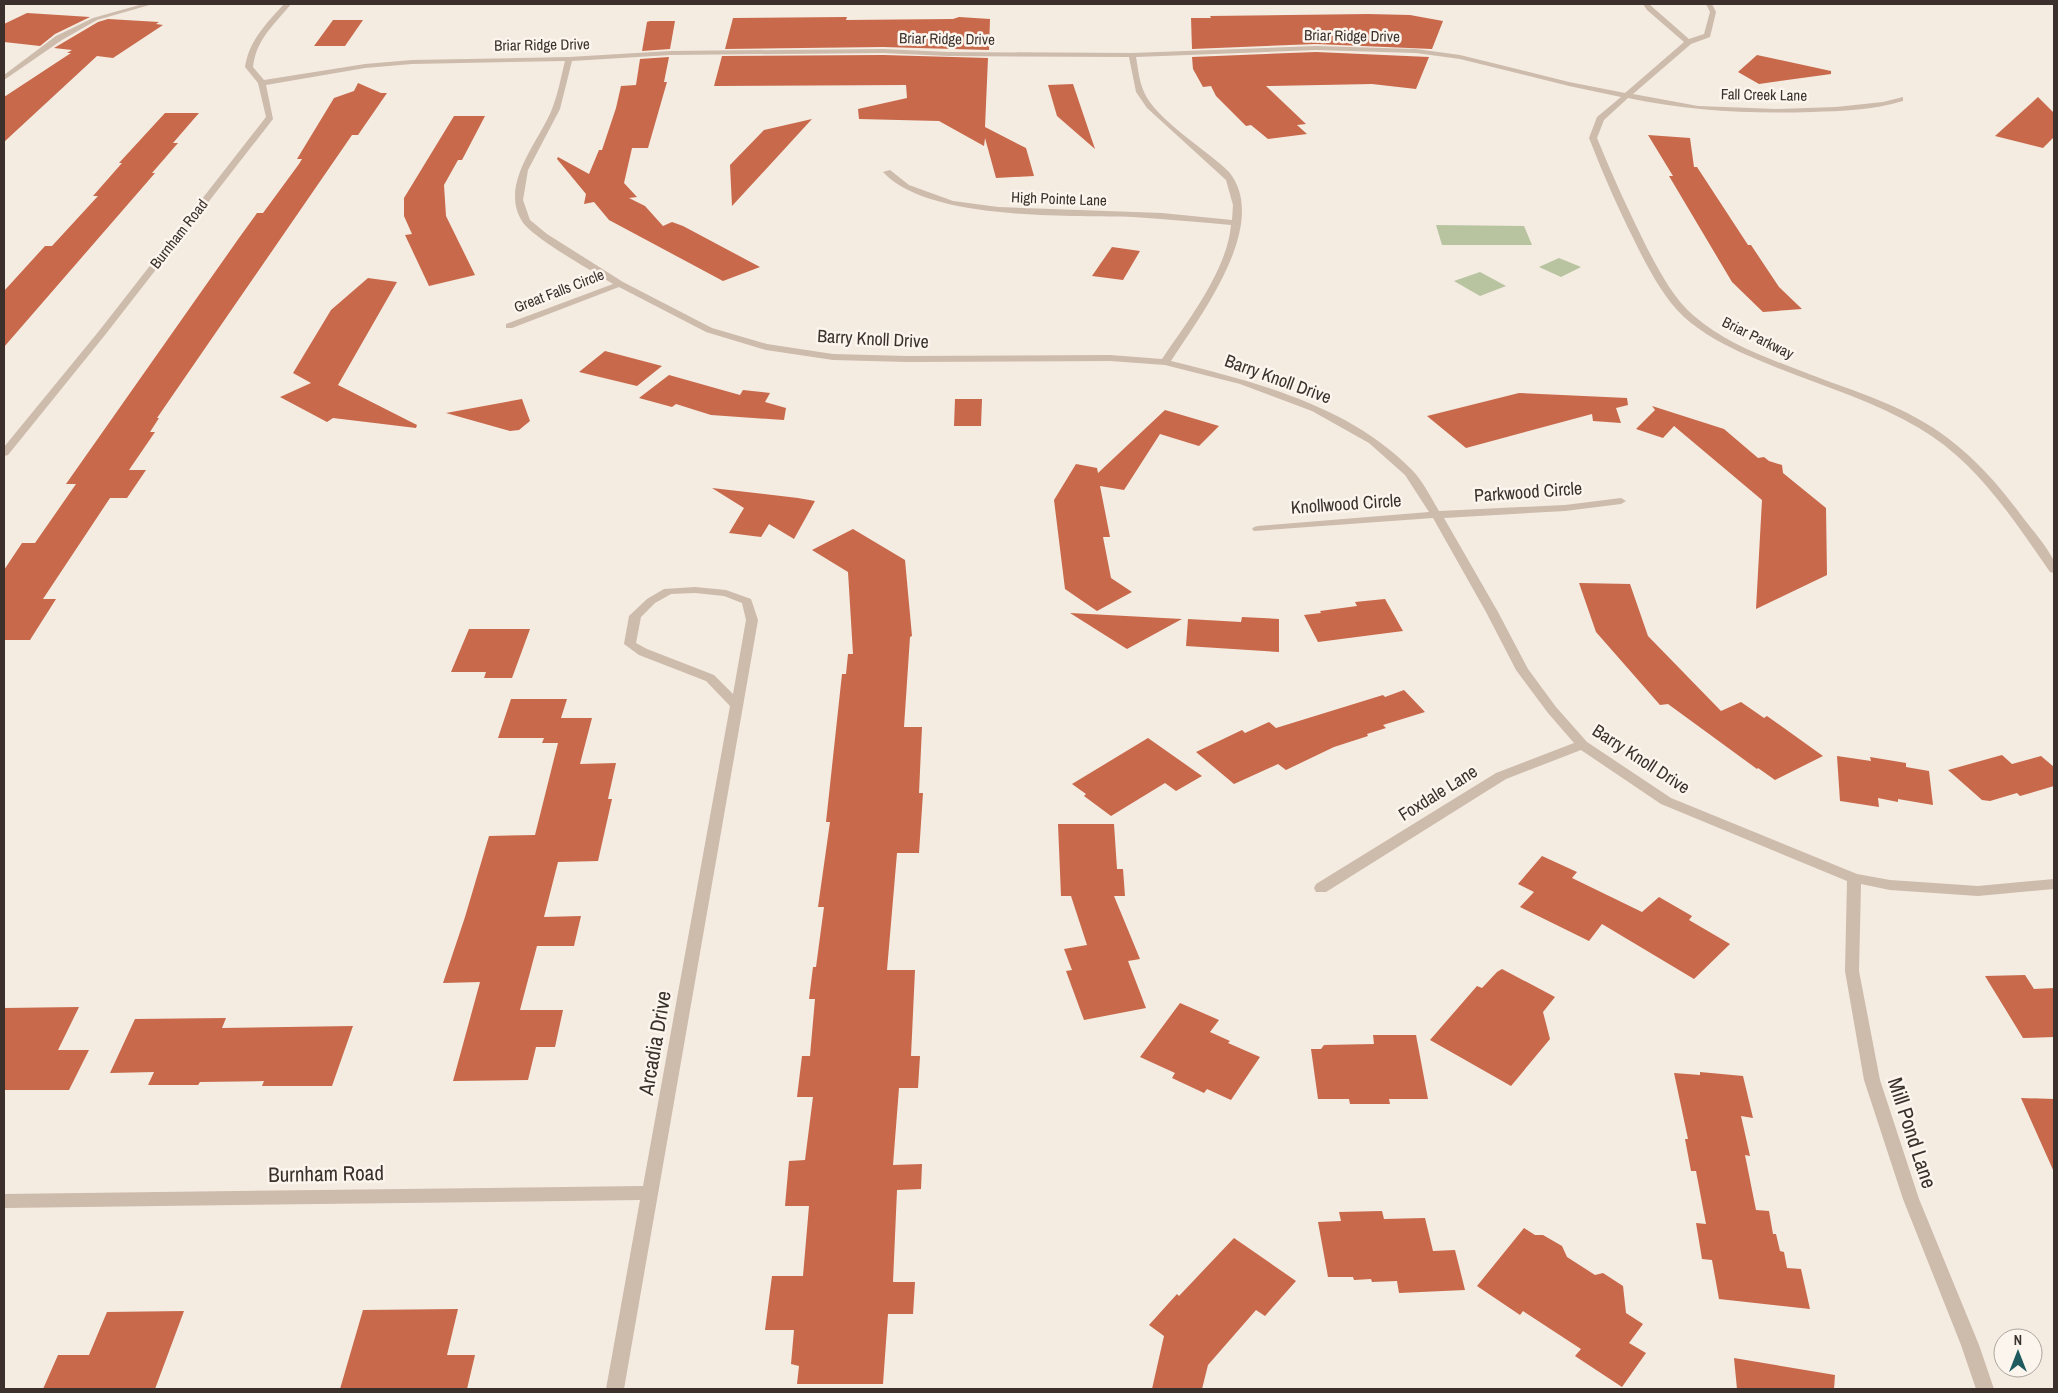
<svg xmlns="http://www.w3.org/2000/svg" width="2058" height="1393" font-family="'Archivo Narrow',sans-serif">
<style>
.green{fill:#b8c4a0}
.building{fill:#c8694b}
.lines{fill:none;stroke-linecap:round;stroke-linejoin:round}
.street{fill:#cdbbac;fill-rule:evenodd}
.labels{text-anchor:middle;stroke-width:5;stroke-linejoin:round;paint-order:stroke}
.far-street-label{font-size:15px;fill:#3b302b;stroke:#fbf5ee}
.street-label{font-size:18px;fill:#3b302b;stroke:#fbf5ee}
.near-street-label{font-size:21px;fill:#3b302b;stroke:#fbf5ee}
</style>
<rect width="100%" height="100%" fill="#f4ebe1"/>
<g class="green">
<path d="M1436,225L1524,226L1532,245H1442Z"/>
<path d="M1559,258L1581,267L1561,277L1539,267Z"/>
<path d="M1480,272L1506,286L1480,296L1454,281Z"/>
</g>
<g class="building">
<path d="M27,13L90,17L55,34L40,46L4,42V24Z"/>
<path d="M1368,14L1410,15L1443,21L1432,49L1316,44L1192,49L1191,18H1211L1210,16Z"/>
<path d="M847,17L846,20L953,19L959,17L990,19L989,50L883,47L725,49L733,18Z"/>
<path d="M108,19L159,22L156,24L163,25L113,58L97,56L4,142V97L71,53H67L72,50L54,48L98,22Z"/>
<path d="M333,20H363L345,46H314Z"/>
<path d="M650,21H675L670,49L642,51L647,22Z"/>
<path d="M1316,52L1429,57L1416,89L1372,84L1266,86L1306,124L1297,125L1307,134L1268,139L1251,125L1246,126L1216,96L1211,86L1203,87L1193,69L1192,57Z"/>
<path d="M883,55L988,58L985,127L1026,148L1034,176L996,178L985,138L984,146L939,121L859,119L858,109L907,98L906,85L714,86L722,56Z"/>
<path d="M1757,55L1831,71V74L1759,84L1738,72Z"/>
<path d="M669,57L664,82H667L648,148H632L624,183L637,197L629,198L645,206L663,226L672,222L683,226L760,267L723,281L609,220L594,202L584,204L586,194L557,159L558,157L589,174L599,150H602L616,108L621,86L636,85L640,59Z"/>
<path d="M358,83L381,93H387L358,135H352L157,418H159L150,432H155L129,470H146L127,498H110L43,599H56L30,640H4V570L22,543H35L76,484H66L239,238L257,213H263L299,164L302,159H297L334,98L354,91Z"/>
<path d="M1073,84L1095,149L1057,116L1048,85Z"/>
<path d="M2038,97L2054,113V137L2043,148L1995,136Z"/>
<path d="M165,113H199L173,143H178L152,173H155L4,347V291L45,246H52L98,196H93L122,163H119Z"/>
<path d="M454,116H485L462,160H458L444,185L446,216L475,275L429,286L405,235L412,234L404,216V198Z"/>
<path d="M812,119L732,206L730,165L764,130Z"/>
<path d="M1648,135L1690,138L1694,167H1697L1748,245H1751L1779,287L1802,309L1763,312L1732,282L1669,176H1673Z"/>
<path d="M1112,247L1140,251L1123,280L1092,276Z"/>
<path d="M368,278L397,282L338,385L417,425L416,428L333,418L327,422L280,397L311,383L293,373L331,310Z"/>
<path d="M605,351L662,366L637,386L579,372Z"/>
<path d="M669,375L740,395L743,390L770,393L765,402L786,408L784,420L711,415L676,404L672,407L639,398Z"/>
<path d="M1519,393L1627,398L1628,405L1616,408L1621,423L1593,421L1592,414L1466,448L1427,416Z"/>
<path d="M522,399L530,421L519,430L510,431L446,413Z"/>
<path d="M955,399H982L981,426H954Z"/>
<path d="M1652,406L1724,429L1758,458L1764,457L1769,461L1782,465L1783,473L1826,508L1827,575L1756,609L1762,500L1674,426L1663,438L1636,429L1655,410Z"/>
<path d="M1165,410L1219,426L1199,446L1160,434L1124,490L1100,486L1110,537H1103L1111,578L1132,592L1097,611L1065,589L1054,500L1076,464L1097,468L1098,473Z"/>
<path d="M712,488L798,498L815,501L794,539L769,524L761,537L729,533L744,508Z"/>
<path d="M853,529L905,560L912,636L910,637L904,727H922L919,793H923L919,853H897L887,970H915L911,1056H920L918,1088H899L893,1165L922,1164L921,1189L897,1190L893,1282H915L913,1314H888L883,1384H797L799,1366L791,1364L794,1330H765L772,1276H803L809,1206H785L789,1161L805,1160L813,1097H797L802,1056H810L815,999H809L813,967H816L824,907H818L830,822H826L842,674H846L848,654H853L848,572L812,550Z"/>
<path d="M1579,583L1630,584L1648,636L1721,711L1741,702L1764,718L1767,716L1823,756L1775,780L1758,768L1757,769L1668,704L1660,705L1596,632Z"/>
<path d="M1385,599L1403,631L1318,642L1304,615L1321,613L1320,611L1357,606L1355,602Z"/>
<path d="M1070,613L1182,619L1127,649Z"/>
<path d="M1242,617L1279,619V652L1186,646L1188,619L1241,622Z"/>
<path d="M469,629H530L512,678H484L486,672H451Z"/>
<path d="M1404,690L1425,712L1383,725L1386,728L1367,734L1368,736L1334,747L1286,770L1278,764L1234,784L1196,752L1242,730L1245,733L1269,722L1276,728L1383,695L1385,697Z"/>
<path d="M511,699H567L561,718H592L580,764L616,763L608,799H612L598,861L558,862L544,917L581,916L574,946H537L520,1010H563L555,1047H536L528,1080L453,1081L480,982L443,983L465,917L489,836L535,835L558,743H542L544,738H498Z"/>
<path d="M1148,738L1202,776L1176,791L1165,783L1111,816L1084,796L1086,794L1072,784Z"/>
<path d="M2002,755L2012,764L2041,756L2054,767V786L2020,796L2017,793L1990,801L1982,800L1948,770Z"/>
<path d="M1837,756L1871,761L1870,757L1906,763V767L1929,771L1933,805L1898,799V802L1878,798L1879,807L1840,801Z"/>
<path d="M1058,824H1114L1117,869H1123L1125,896H1114L1140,959L1128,961L1146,1008L1084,1020L1066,971L1072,970L1064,949L1087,945L1071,896H1061Z"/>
<path d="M1542,856L1577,872L1572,878L1642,912L1659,897L1692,916L1689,920L1730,944L1694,979L1602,924L1589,941L1520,907L1534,892L1518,884Z"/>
<path d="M1502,969L1555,997L1543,1012L1550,1039L1511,1086L1430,1040L1477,986L1482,988L1497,972Z"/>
<path d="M2025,975L2034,989L2054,988V1037L2023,1038L1985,976Z"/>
<path d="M1180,1003L1219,1020L1210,1032L1230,1041L1228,1043L1260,1057L1231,1100L1207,1089L1204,1093L1172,1078L1175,1073L1140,1057Z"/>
<path d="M79,1007L58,1050H89L69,1090H4V1008Z"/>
<path d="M226,1018L222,1028L353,1026L332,1086H262L264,1081L200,1082L198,1085H148L154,1072L110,1073L135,1019Z"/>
<path d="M1373,1035H1416L1428,1099H1389L1390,1104H1350L1349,1099H1318L1311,1049H1321L1324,1045L1374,1044Z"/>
<path d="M1700,1072L1743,1076L1753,1118L1741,1116L1750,1156L1745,1155L1756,1210L1769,1211L1773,1234H1776L1780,1251L1784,1252L1787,1268L1801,1269L1810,1309L1719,1299L1712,1260L1702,1259L1696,1223L1706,1224L1696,1171H1691L1685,1139H1688L1674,1073L1700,1075Z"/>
<path d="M2021,1098L2054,1099V1172Z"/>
<path d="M1382,1211L1384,1219L1425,1218L1433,1251L1455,1250L1465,1290L1399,1293L1397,1281L1372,1282L1371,1279L1354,1280L1353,1277H1328L1318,1222L1341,1221L1339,1212Z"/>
<path d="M1524,1228L1535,1235H1543L1562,1246L1567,1257L1595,1275L1603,1273L1623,1286L1626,1313L1643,1324L1629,1343L1646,1353L1622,1387L1575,1356L1581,1349L1523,1311L1520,1315L1477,1286Z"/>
<path d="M1234,1238L1296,1281L1265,1316L1256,1310L1208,1365L1202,1389H1152L1164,1336L1149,1325L1177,1294L1179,1296Z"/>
<path d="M458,1309L447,1355H475L467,1389H340L363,1310Z"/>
<path d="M184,1311L155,1389H43L58,1355H89L107,1312Z"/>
<path d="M1734,1358L1835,1375L1834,1389H1737Z"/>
</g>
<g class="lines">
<g class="street">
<path d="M143,4H153L97,20L62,40L4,80V75L56,36L93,18Z"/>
<path d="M284,4H291C275,24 256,39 253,67L264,80L365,64L412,60L569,57L670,51L883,49L948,52L1132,53L1316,46L1416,49L1460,55L1569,82L1625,93L1684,42L1647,10L1643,4H1649L1689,39L1704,34L1710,12L1706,4H1712L1716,12L1710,37L1691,44L1633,94L1698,106L1776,109L1836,107L1883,102L1903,97V101C1873,110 1842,111 1812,112C1747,114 1691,111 1628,98L1604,120L1597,138C1612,175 1629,212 1647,248C1660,272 1673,298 1694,316C1726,344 1770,359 1809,374C1856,392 1908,407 1949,439C1978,461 2002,489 2024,519C2031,528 2051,552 2054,562C2055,565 2054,570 2054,573L2050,572C2013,519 1977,462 1919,428C1866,397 1805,381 1749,356C1726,346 1703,334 1684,317C1665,299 1652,275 1640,252C1621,215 1604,177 1589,138L1597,117L1621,97L1569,86L1460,59L1416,53L1316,50L1136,57C1138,68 1139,81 1144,92C1156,120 1206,149 1229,172C1271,224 1200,316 1171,361C1255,382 1349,405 1412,470C1423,481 1431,498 1439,511L1565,505L1621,498L1626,501L1621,504L1565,511L1444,518L1498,612L1528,669L1556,707L1587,742L1671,798L1857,874L1890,880L1978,886L2054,879V889L1978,896L1890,890L1861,884L1859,971L1880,1080L1919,1199L1979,1345L1994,1389H1976L1961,1345L1903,1199L1864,1080L1845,971L1847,881L1661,804L1581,750L1506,779L1326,892H1316L1314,888L1316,884L1496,773L1574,743L1548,713L1516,670L1486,612L1433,518L1254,531L1252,529L1254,527L1258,526L1429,512L1405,475L1369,443L1312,411L1240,384L1165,365L1110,361L907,362L833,360L766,350L706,332L619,287L512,328H506V324L613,284C594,272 531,237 522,221C499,184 539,142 552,109C558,94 561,77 565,61L412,64L365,68L266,85L273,119L105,335L8,455L4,456V447L99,331L266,117L258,83L245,67C249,40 267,23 284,4ZM883,53L948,56L1129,57L1136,92L1147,108L1226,180L1233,205L1232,220L1162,213L998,207L953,201L909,185L890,170L883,172C928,221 1068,215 1133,217C1166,219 1198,222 1231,225C1227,271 1187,322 1162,359L1110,355L907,356L833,354L767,344L712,328L623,282L547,234L530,220L523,200L528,170L560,109L572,61L670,55Z"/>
<path d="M695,587L726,590L751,599L758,620L624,1389H606L640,1200L4,1208V1194L643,1186L730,706L706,681L639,655L624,644L629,616L647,599L664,589ZM695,593L724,596L742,603L746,620L733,694L714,675L647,649L636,643L641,617L655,603L671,594Z"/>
</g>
</g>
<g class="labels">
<g class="far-street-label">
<text transform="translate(1352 36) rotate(1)" y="5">Briar Ridge Drive</text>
<text transform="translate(947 39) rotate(1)" y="5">Briar Ridge Drive</text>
<text transform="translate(542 45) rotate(-1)" y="5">Briar Ridge Drive</text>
<text transform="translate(1764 95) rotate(1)" y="5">Fall Creek Lane</text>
<text transform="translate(1059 199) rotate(2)" y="5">High Pointe Lane</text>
<text transform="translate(179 234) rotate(-52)" y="5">Burnham Road</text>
<text transform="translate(559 291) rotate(-21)" y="5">Great Falls Circle</text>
<text transform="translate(1758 338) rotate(26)" y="5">Briar Parkway</text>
</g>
<g class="street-label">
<text transform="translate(873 339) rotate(3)" y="6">Barry Knoll Drive</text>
<text transform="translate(1278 379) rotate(20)" y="6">Barry Knoll Drive</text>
<text transform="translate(1528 492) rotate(-4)" y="6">Parkwood Circle</text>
<text transform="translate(1346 504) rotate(-4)" y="6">Knollwood Circle</text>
<text transform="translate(1641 759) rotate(33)" y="6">Barry Knoll Drive</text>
<text transform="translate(1438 793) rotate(-32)" y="6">Foxdale Lane</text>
</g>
<g class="near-street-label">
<text transform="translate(655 1043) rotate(-80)" y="7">Arcadia Drive</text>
<text transform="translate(1912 1133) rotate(72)" y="7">Mill Pond Lane</text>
<text transform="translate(326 1174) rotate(-1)" y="7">Burnham Road</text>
</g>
</g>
<rect width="2058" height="1393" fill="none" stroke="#3b302b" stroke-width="10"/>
<g transform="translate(2018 1353)"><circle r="24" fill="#fbf5ee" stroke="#aea6a0"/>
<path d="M0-4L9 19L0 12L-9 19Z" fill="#1f5a5e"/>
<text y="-8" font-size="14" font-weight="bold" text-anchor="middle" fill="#3b302b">N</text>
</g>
</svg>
